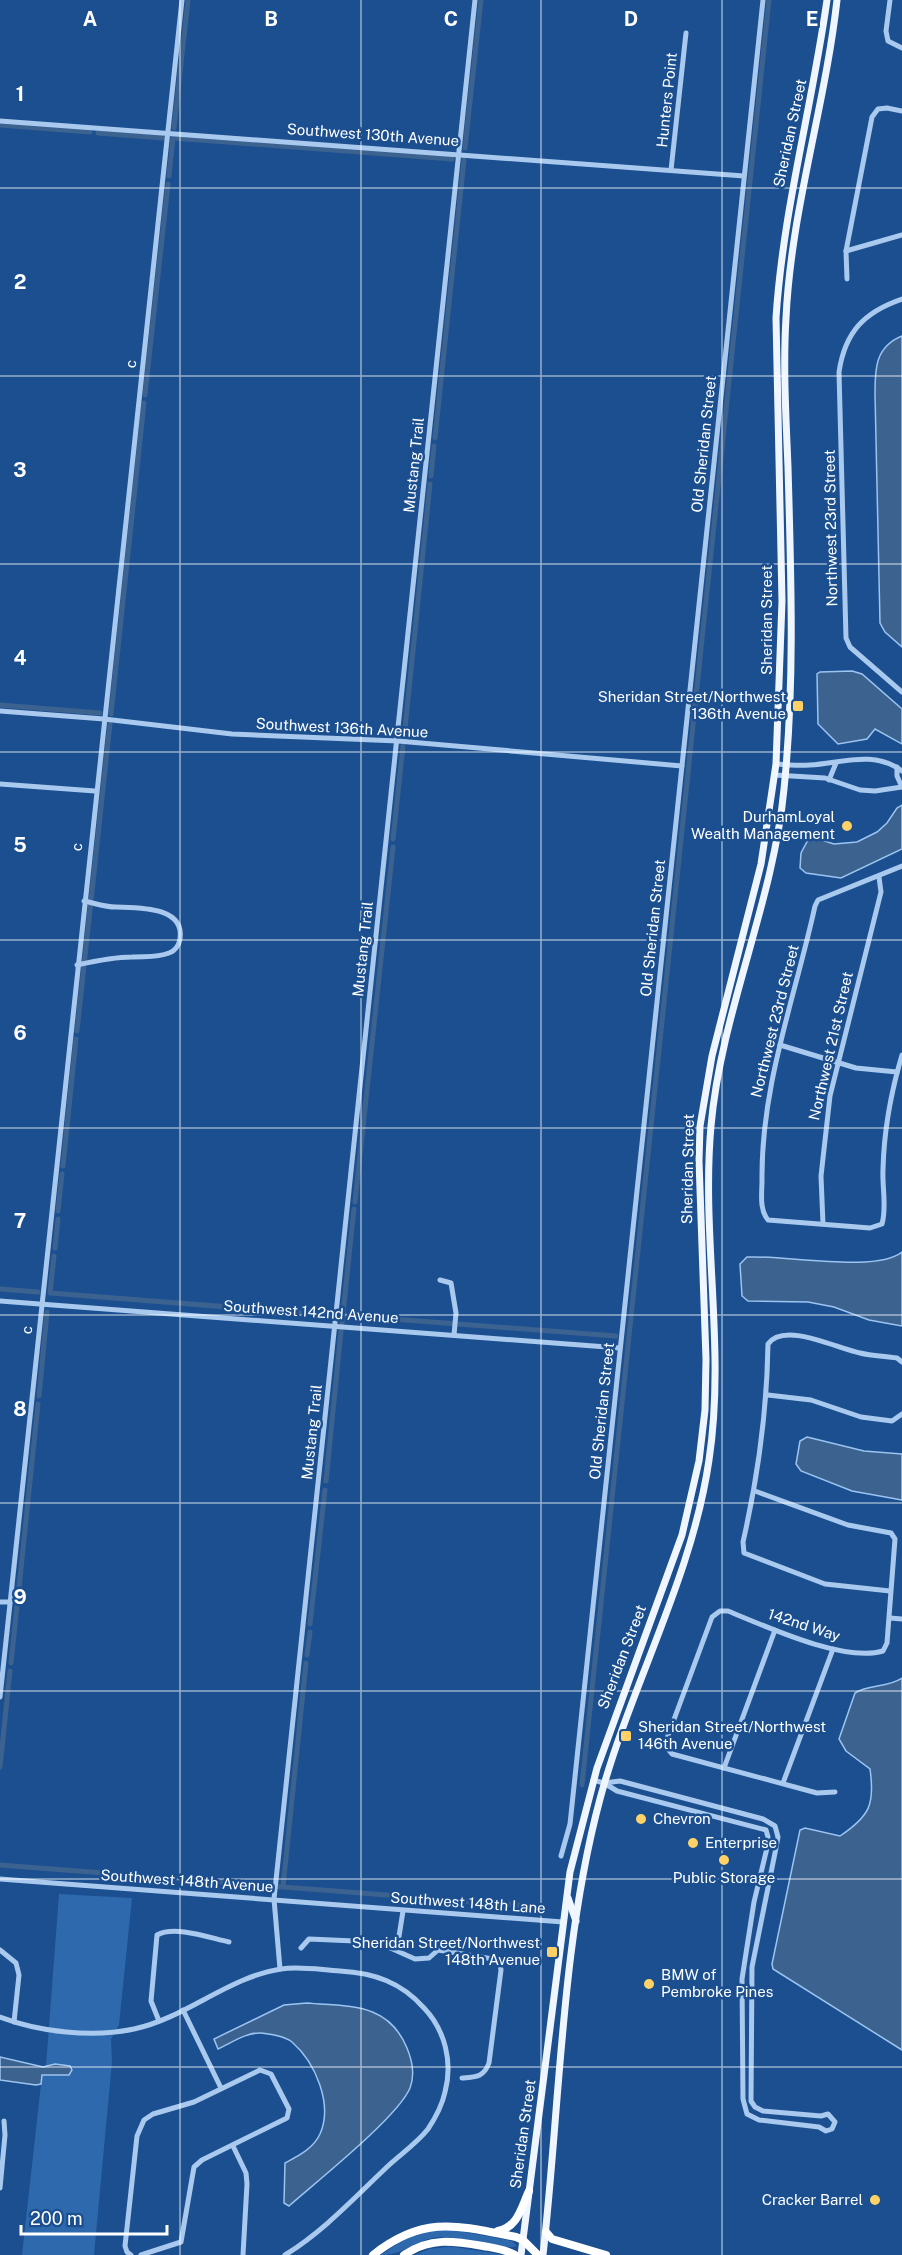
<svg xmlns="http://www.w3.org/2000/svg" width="902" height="2255" font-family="'Public Sans',sans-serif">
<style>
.green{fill:#2e69ad}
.water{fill:#3c6290;stroke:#9cc4f0;stroke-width:1.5}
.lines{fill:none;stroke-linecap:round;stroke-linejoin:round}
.canal{stroke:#3c6290;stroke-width:5}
.minor{stroke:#a9c9ee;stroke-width:5}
.major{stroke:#f0f6ff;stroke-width:7}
.highway{stroke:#fff;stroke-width:8}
.grid{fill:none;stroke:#fff;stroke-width:1.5;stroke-opacity:0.55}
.poi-dot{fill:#ffd166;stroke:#1b4f8f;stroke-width:2}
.labels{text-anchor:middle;stroke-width:5;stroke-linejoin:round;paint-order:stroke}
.street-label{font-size:15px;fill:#fff;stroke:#1b4f8f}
.poi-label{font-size:15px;fill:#fff;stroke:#1b4f8f;text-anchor:end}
.grid-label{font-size:20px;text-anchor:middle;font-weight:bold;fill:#fff;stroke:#1b4f8f;stroke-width:5;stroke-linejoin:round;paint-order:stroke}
</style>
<rect width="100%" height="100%" fill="#1b4f8f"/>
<g class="green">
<path d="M59,1894L132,1898L119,2025L111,2039L112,2062L94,2255H22L42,2075L72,2070L70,2066H46Z"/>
<path d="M434,2230H454L512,2241L517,2246C501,2251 464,2237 443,2237C418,2237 406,2255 381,2255L407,2237Z"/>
<path d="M447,2247H454L504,2255H415L429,2249Z"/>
</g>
<g class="water">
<path d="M902,336V647L885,632L880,623L875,394C875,369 875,347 902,336Z"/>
<path d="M852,671L862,674L902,709V744L875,729L867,739L838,744L818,724L817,674L820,672Z"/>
<path d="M902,805V849L841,878L806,873L800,868L801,853L808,840L815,838L834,844L857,842L877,832L887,823L897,808Z"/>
<path d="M902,1252V1326L869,1320L834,1307L808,1302L748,1301L742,1296L740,1264L747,1257C785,1255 876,1273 902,1252Z"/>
<path d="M807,1437L864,1451L902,1454V1500L852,1491L801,1471L796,1464L800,1441Z"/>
<path d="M902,1678V2050L773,1969L772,1964L800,1830L805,1828L840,1836C870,1816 875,1804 870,1769L846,1751L839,1739L855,1693C869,1684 887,1688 902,1678Z"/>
<path d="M307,2003C349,2007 388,2002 407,2048C412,2060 415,2075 410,2088C398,2117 316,2182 289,2206L284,2203L285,2163C298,2156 313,2149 320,2134C333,2105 316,2063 292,2042C286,2037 270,2034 261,2033C247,2032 231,2043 218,2049L214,2039L284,2005Z"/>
<path d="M0,2057L43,2067L55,2064L70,2066L72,2070L69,2075H42L41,2084L36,2085L0,2080Z"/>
</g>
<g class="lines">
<g class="canal">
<path d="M0,125L90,132"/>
<path d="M174,128L188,0"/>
<path d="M98,133L163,138"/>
<path d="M465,148L481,0"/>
<path d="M169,176L173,138L452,159"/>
<path d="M145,395L168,184"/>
<path d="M435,438L464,160"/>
<path d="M431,476L434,446"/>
<path d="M0,705L100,713"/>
<path d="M111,714L144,403"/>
<path d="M404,739L430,484"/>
<path d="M393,839L403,746"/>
<path d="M77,1031L110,724"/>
<path d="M63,1166L76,1039"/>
<path d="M355,1202L393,847"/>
<path d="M58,1211L62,1174"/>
<path d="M55,1248L58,1219"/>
<path d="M54,1256L50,1293L331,1315"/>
<path d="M0,1289L38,1292"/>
<path d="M340,1315L616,1336"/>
<path d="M342,1323L354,1209"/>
<path d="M39,1396L47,1312"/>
<path d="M326,1481L341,1331"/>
<path d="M18,1598L38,1404"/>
<path d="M310,1624L325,1490"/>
<path d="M307,1655L310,1632"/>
<path d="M11,1663L17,1606"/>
<path d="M0,1767L10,1671"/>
<path d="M582,1785L769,0"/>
<path d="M0,1865L542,1907"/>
<path d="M283,1887L306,1663"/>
</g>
<g class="minor">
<path d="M890,0L886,31L888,41L902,48"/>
<path d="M0,121L744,176"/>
<path d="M671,170L686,33"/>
<path d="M846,251L902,235"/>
<path d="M847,279L846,251L872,117L878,109L887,108L902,111"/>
<path d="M902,299C864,312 845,332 839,372L846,638L850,647L902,692"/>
<path d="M0,711L104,719L232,734L398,741L682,766"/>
<path d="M776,764C787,765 799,766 810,765C842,763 874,750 902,771"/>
<path d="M897,767V776L902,787"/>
<path d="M775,775L825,778L860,790L875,791L902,787"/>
<path d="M829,780L836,763"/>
<path d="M0,784L95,791"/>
<path d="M902,866L818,900L815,906C795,998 761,1085 762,1180C762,1193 759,1209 768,1220L870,1228L882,1224C887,1207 882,1188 883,1169C884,1130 891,1092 902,1055"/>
<path d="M77,965C95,961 114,957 132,957C145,956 157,958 169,953C175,951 179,945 180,939C185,906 138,908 116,907C105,907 94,903 84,901"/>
<path d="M780,1045L856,1068L897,1072"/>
<path d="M823,1224L821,1176L830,1096L881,892L879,877"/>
<path d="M440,1280L451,1283L456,1313L454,1335"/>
<path d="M0,1301L620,1348"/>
<path d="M768,1395L811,1400L861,1417L892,1421L902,1414"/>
<path d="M755,1491L848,1525L891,1533L895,1539L887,1643L883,1651C844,1663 765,1626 728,1611H720L712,1617L666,1741L667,1748L672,1754L817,1793L835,1792"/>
<path d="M890,1591L825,1584L744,1553L743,1542C758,1476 767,1412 768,1344C784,1321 838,1349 860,1353C872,1356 885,1356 897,1358L902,1362"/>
<path d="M0,1602H10"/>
<path d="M890,1618L902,1619"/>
<path d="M0,1697L182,0"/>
<path d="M724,1768L775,1630"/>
<path d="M593,1780L604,1783L617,1791L766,1830L768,1837L767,1848L754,1902L742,1979L743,2099L747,2114L759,2120L819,2127L826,2131L832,2129L835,2122L828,2114L821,2116L763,2111L755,2107L751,2101L752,1967L776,1848L778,1837L775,1826L763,1819L620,1781L604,1783"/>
<path d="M783,1783L833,1649"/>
<path d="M561,1856L570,1824L763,0"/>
<path d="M0,1879L563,1922"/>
<path d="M301,1948L309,1939L377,1942L415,1959L429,1958L438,1950L499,1960L501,1970L489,2063C484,2077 476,2077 462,2078"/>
<path d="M397,1949L403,1911"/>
<path d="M0,1950L16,1963L19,1975L14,2022"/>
<path d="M280,1969L274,1899L475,0"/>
<path d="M183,2010L221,2088"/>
<path d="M0,2017C40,2032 92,2038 134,2029C186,2018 228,1977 281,1969C300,1966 321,1970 340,1971C374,1973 401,1982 424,2008C445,2030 453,2062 445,2092C442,2106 436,2117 428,2129C417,2143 401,2154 388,2166C355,2197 324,2231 285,2255"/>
<path d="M159,2021L151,2001L157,1935C175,1925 210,1938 229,1942"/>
<path d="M233,2146L246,2173L247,2184L243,2255"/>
<path d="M0,2188L5,2135L4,2121"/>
<path d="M131,2255L127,2252L125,2246L137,2136L144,2120L153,2114L194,2102L260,2070L271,2074L289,2109L287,2118L202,2160L194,2167L181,2242L141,2255"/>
</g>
<g class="major">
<path d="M568,1898L576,1921"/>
<path d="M521,2255L570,1872L597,1768L682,1535L699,1461L705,1410L706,1359L699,1161L700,1126L712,1056L761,864L776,764L782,601L776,318C783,210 812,107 827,0"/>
<path d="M543,2255C560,2105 561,1944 600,1799C631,1684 692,1578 709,1460C726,1349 701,1237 711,1126C721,1012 773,904 784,789C795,682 791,575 788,467C786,418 783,367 786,318C791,210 825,107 837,0"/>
</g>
<g class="highway">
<path d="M498,2231C518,2227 521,2208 529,2191"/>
<path d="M546,2232L552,2239L606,2255"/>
<path d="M373,2255C423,2215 457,2225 516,2237L523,2240L538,2255"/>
<path d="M404,2255C430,2237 454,2241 483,2246C494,2248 505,2249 515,2255"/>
</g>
</g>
<path class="grid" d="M180,0V2255M361,0V2255M541,0V2255M722,0V2255M0,188H902M0,376H902M0,564H902M0,752H902M0,940H902M0,1128H902M0,1315H902M0,1503H902M0,1691H902M0,1879H902M0,2067H902"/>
<g class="poi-dot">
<rect x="792" y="700" width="12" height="12" rx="3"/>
<circle cx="847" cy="826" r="6"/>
<rect x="620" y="1730" width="12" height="12" rx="3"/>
<circle cx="641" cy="1819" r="6"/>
<circle cx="693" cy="1843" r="6"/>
<circle cx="724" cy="1860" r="6"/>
<rect x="546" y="1946" width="12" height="12" rx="3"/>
<circle cx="649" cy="1984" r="6"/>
<circle cx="875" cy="2200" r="6"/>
</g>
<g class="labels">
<g class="street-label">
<text transform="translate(667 100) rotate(-84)" y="5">Hunters Point</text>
<text transform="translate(790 133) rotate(-78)" y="5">Sheridan Street</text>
<text transform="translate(373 135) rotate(4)" y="5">Southwest 130th Avenue</text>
<text transform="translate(131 364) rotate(-84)" y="5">c</text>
<text transform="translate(704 444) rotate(-84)" y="5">Old Sheridan Street</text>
<text transform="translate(414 465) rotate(-84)" y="5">Mustang Trail</text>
<text transform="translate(831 528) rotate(-91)" y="5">Northwest 23rd Street</text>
<text transform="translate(767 620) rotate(-90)" y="5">Sheridan Street</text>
<text transform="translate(342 728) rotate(3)" y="5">Southwest 136th Avenue</text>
<text transform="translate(77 847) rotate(-84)" y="5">c</text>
<text transform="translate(653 928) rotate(-84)" y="5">Old Sheridan Street</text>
<text transform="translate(363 949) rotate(-84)" y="5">Mustang Trail</text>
<text transform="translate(775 1021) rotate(-76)" y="5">Northwest 23rd Street</text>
<text transform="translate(831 1046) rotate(-77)" y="5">Northwest 21st Street</text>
<text transform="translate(688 1169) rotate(-89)" y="5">Sheridan Street</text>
<text transform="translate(311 1312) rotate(4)" y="5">Southwest 142nd Avenue</text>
<text transform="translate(27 1330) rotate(-84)" y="5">c</text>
<text transform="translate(602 1411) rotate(-84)" y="5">Old Sheridan Street</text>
<text transform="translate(312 1432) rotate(-84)" y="5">Mustang Trail</text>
<text transform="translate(804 1625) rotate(18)" y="5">142nd Way</text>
<text transform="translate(622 1657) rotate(-69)" y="5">Sheridan Street</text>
<text transform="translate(187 1881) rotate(4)" y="5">Southwest 148th Avenue</text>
<text transform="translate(468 1903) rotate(4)" y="5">Southwest 148th Lane</text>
<text transform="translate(523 2134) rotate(-82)" y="5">Sheridan Street</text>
</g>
<g class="poi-label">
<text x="786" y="702">Sheridan Street/Northwest<tspan x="786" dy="17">136th Avenue</tspan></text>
<text x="835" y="822">DurhamLoyal<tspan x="835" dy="17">Wealth Management</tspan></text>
<text x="638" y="1732" text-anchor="start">Sheridan Street/Northwest<tspan x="638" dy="17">146th Avenue</tspan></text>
<text x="653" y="1824" text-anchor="start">Chevron</text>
<text x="705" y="1848" text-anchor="start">Enterprise</text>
<text x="724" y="1883" text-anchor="middle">Public Storage</text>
<text x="540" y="1948">Sheridan Street/Northwest<tspan x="540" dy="17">148th Avenue</tspan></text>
<text x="661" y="1980" text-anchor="start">BMW of<tspan x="661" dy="17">Pembroke Pines</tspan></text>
<text x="863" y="2205">Cracker Barrel</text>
</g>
</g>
<g class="grid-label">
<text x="90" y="26">A</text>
<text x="271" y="26">B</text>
<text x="451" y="26">C</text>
<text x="631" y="26">D</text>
<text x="812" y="26">E</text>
<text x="20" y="101">1</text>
<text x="20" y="289">2</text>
<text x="20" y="477">3</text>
<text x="20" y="665">4</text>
<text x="20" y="852">5</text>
<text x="20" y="1040">6</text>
<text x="20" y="1228">7</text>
<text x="20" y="1416">8</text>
<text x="20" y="1604">9</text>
</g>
<path d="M21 2225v9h146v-9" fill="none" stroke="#ffffff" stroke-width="3"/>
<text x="30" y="2225" font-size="18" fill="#ffffff" stroke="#1b4f8f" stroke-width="4.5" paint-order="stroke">200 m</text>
</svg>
